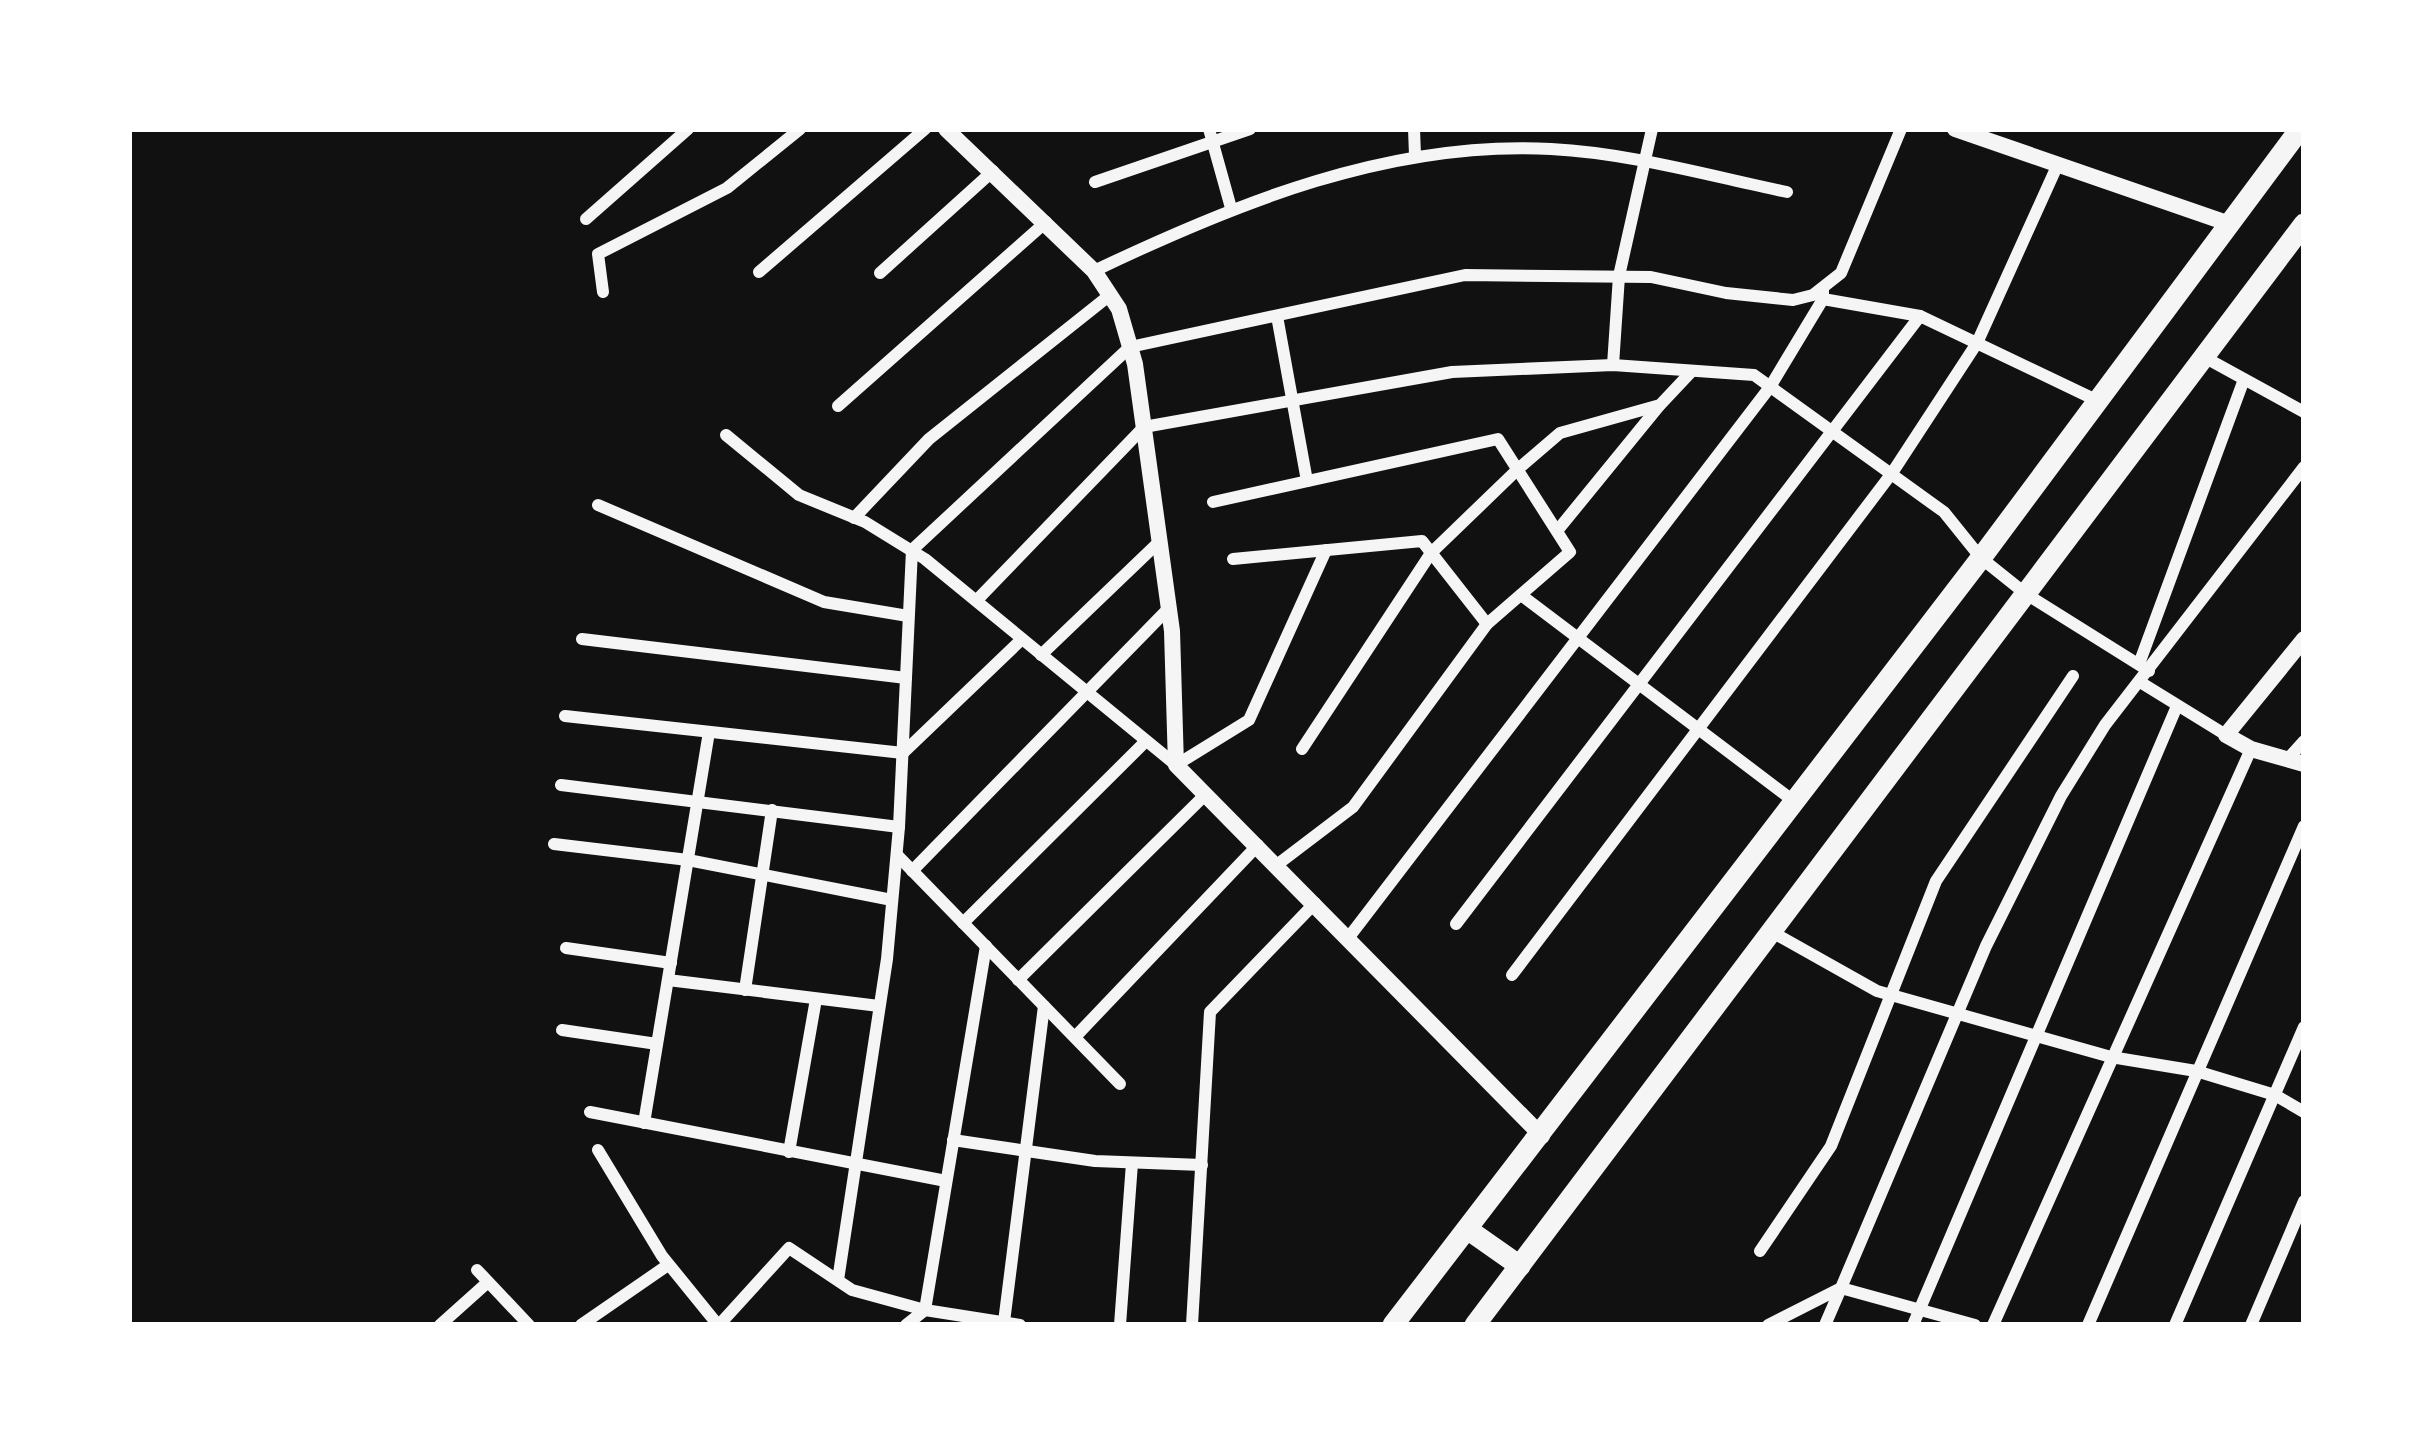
<svg xmlns="http://www.w3.org/2000/svg" width="2433" height="1454" font-family="'Sofia Sans Condensed',sans-serif">
<style>
.lines{fill:none;stroke-linecap:round;stroke-linejoin:round}
.minor{stroke:#f5f5f5;stroke-width:12}
.tertiary{stroke:#f5f5f5;stroke-width:16}
.primary{stroke:#f5f5f5;stroke-width:21}
</style>
<rect width="100%" height="100%" fill="#111"/>
<g class="lines">
<g class="minor">
<path d="M1209,129L1231,208"/>
<path d="M1414,129L1415,155"/>
<path d="M1095,182L1250,129"/>
<path d="M586,219L688,129"/>
<path d="M1094,271C1236,203 1391,140 1551,149C1630,153 1710,176 1787,192"/>
<path d="M759,272L925,129"/>
<path d="M880,273L993,171"/>
<path d="M603,292L598,254L727,188L800,129"/>
<path d="M1823,299L1920,316L2096,400"/>
<path d="M1277,316L1307,481"/>
<path d="M2204,357L2304,412"/>
<path d="M1613,365L1619,276L1652,129"/>
<path d="M838,406L1046,222"/>
<path d="M726,435L799,495L865,522L925,559L1176,765L1249,720L1326,550"/>
<path d="M1213,502L1498,439L1570,552L1487,624L1353,807L1278,864"/>
<path d="M598,505L824,602L908,616"/>
<path d="M854,518L929,439L1110,295"/>
<path d="M1557,531L1659,406"/>
<path d="M1233,559L1422,541L1487,624"/>
<path d="M1521,595L1795,802"/>
<path d="M977,600L1144,427L1452,372L1613,365L1754,375L1944,512L1981,558L2026,594L2149,671"/>
<path d="M582,639L906,678"/>
<path d="M1041,655L1160,541"/>
<path d="M2139,664L2243,382"/>
<path d="M2140,682L2226,735"/>
<path d="M565,716L903,753L1022,639"/>
<path d="M1302,749L1431,553L1518,469L1560,433L1660,405L1692,371"/>
<path d="M2287,760L2304,741"/>
<path d="M561,785L899,827"/>
<path d="M554,844L688,860L892,900"/>
<path d="M897,855L1120,1084"/>
<path d="M912,871L1169,608"/>
<path d="M963,923L1145,742"/>
<path d="M1456,924L1920,316"/>
<path d="M1772,932L1877,991L2111,1057L2196,1071L2275,1095L2304,1112"/>
<path d="M1349,937L1770,387L1823,299V290"/>
<path d="M566,948L671,963"/>
<path d="M1512,975L1892,473L1977,343L2058,164"/>
<path d="M668,980L879,1006"/>
<path d="M1018,980L1206,794"/>
<path d="M745,990L772,810"/>
<path d="M562,1030L657,1044"/>
<path d="M1075,1037L1258,845"/>
<path d="M590,1112L946,1181"/>
<path d="M644,1123L709,732"/>
<path d="M953,1140L1095,1161L1202,1165"/>
<path d="M598,1150L662,1256L718,1325"/>
<path d="M789,1152L816,999"/>
<path d="M1760,1251L1831,1146L1936,881L2073,676"/>
<path d="M477,1270L529,1325"/>
<path d="M838,1280L887,959L899,827L912,550L1130,347L1465,275L1651,277L1726,293L1793,300L1813,295L1841,273L1901,129"/>
<path d="M1004,1322L1044,1006"/>
<path d="M440,1325L488,1282"/>
<path d="M581,1325L668,1265"/>
<path d="M719,1325L789,1248L852,1290L925,1310L1020,1325"/>
<path d="M906,1325L925,1310L986,946"/>
<path d="M1120,1325L1132,1163"/>
<path d="M1192,1325L1210,1012L1315,903"/>
<path d="M1768,1325L1841,1288L1986,946L2061,796L2105,725L2304,467"/>
<path d="M1825,1325L1841,1288L1975,1325"/>
<path d="M1913,1325L2177,706"/>
<path d="M1993,1325L2251,749"/>
<path d="M2088,1325L2304,826"/>
<path d="M2175,1325L2304,1027"/>
<path d="M2251,1325L2304,1201"/>
</g>
<g class="tertiary">
<path d="M946,129L1094,271L1119,309L1135,364L1172,631L1176,765L1542,1136"/>
<path d="M1955,129L2230,224"/>
<path d="M2304,639L2226,735L2251,749L2304,764"/>
</g>
<g class="primary">
<path d="M1470,1231L1520,1266"/>
<path d="M1393,1325L1981,558L2300,129"/>
<path d="M1475,1325L2304,224"/>
</g>
</g>
<rect width="2433" height="1454" fill="none" stroke="#ffffff" stroke-width="264"/>
</svg>
